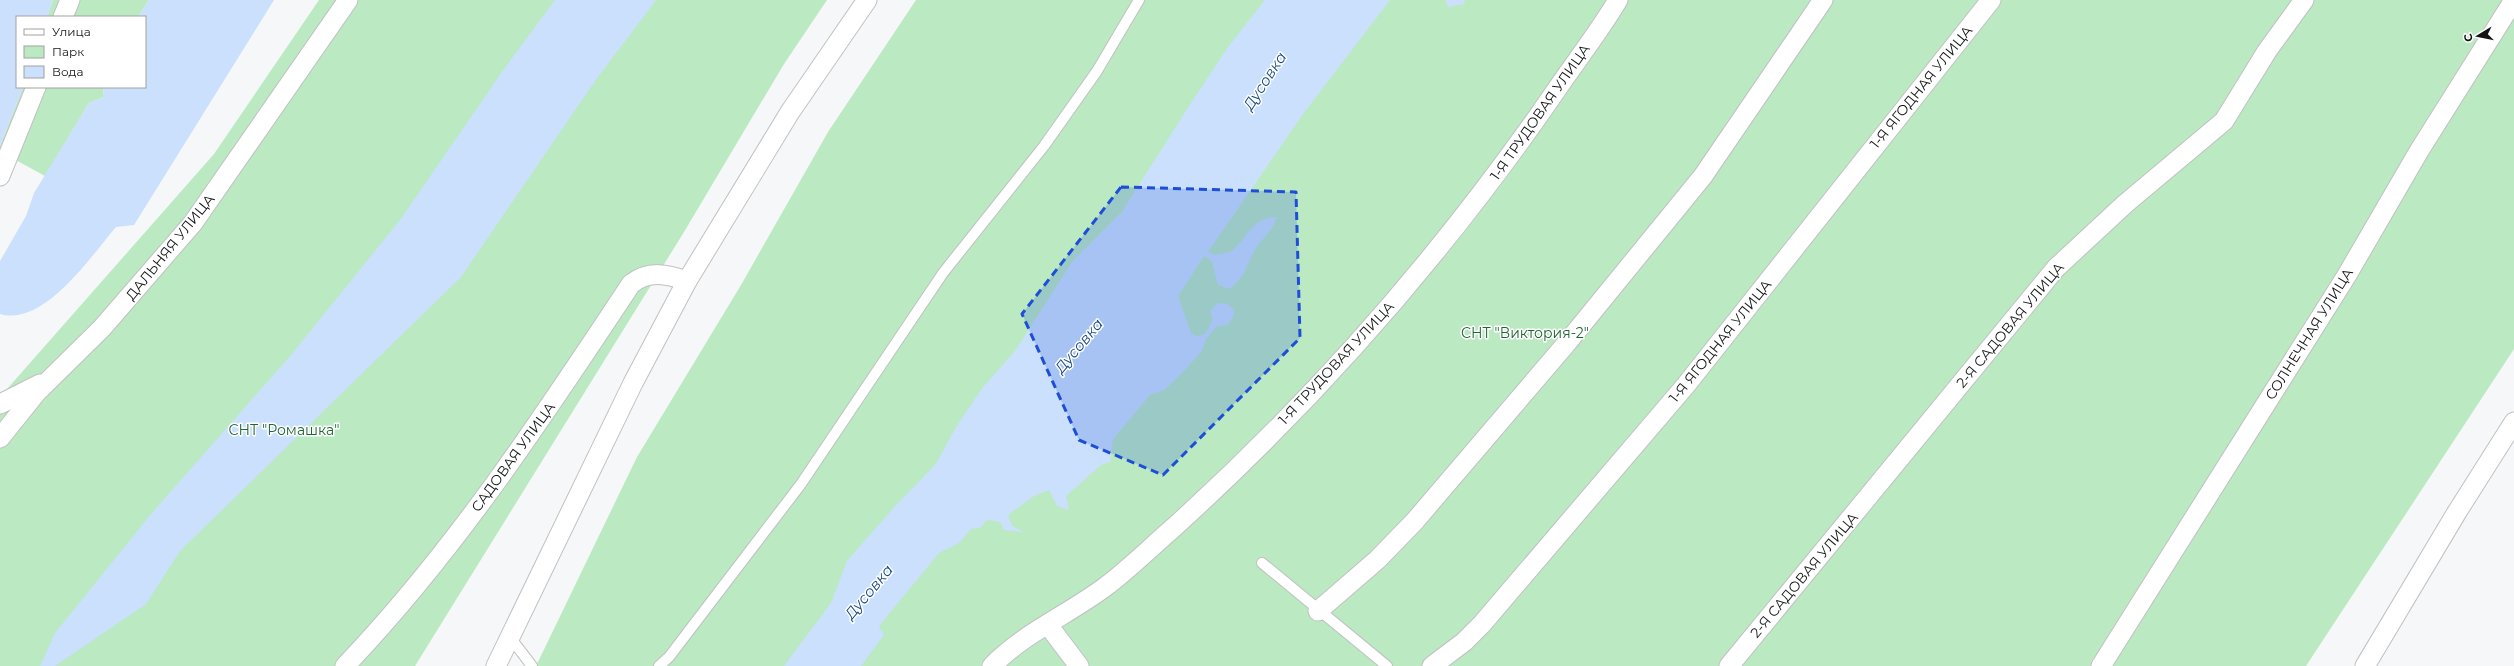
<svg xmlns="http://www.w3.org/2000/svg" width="2514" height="666" font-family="Montserrat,sans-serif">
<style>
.green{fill:#bbe9c2}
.water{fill:#cae0fc}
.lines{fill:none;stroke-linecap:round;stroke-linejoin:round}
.lane-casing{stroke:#c0c1c2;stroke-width:12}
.street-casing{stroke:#c0c1c2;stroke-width:21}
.lane{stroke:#fff;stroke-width:10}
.street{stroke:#fff;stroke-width:19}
.marked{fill:#1d4ed8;fill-opacity:0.2;stroke:#1d4ed8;stroke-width:3;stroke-dasharray:8 5;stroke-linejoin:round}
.labels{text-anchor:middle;stroke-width:3;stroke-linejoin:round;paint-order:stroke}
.street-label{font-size:14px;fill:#131414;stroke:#fff}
.park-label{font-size:14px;fill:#216534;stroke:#fff}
.water-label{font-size:15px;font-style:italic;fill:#19497f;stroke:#fff}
</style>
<rect width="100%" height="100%" fill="#f6f7f8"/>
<g class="green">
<path d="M53,0H149L138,17H47Z"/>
<path d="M319,0H827L784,64L684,232L415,666H0V397L214,154Z"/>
<path d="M916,0H2514V349L2306,666H536L637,457L741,285L828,132Z"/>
<path d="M23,87H103L104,97L89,103L45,176L12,158L0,159V146Z"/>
</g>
<g class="water">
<path d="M0,0H53L47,17H17V87H23L0,146Z"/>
<path d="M149,0H274L134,225L116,227C91,256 44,327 0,314V261L26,216L34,193L89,103L104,97L103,87H145V17H138Z"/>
<path d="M555,0H656L595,81L461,277L180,551L146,604L55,666H40L55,633L151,514L291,355L400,220L504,69Z"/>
<path d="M1265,0H1390L1303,114L1208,252L1215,255C1220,254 1229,253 1233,250C1250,235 1251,218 1277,217C1270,235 1263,236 1255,250C1244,268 1248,273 1230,289L1218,285L1212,261L1204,256L1178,296L1191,333L1198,337L1206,333L1213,319L1210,312L1218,303L1227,304L1234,310L1233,318L1227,325L1217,326L1206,339L1202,351L1180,375L1164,390L1150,395L1113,439L1110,462L1101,465L1066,496L1069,510L1057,506L1049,490L1034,496L1008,515L1012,526L1024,532L1004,530L1000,522L987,520L980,528L971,529L959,543L939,553L879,626L884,635L861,666H784L831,603L847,561L896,505L936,464L956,427L983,387L1015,351L1072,262L1121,213L1191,103L1228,47Z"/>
<path d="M1445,0H1465L1464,4L1448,7Z"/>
</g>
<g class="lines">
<defs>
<g id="lane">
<path d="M1262,563L1387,666"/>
<path d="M509,636L532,666"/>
<path d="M659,666L669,657L801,484L943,273L1044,146L1097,71L1139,0"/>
</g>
<g id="street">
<path d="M63,17L70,0"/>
<path d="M0,176L36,87"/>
<path d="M0,404L40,384"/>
<path d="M0,438L36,393L102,328L193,223L348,0"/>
<path d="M1318,611L1377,560L1414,522L1566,344L1703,176L1823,0"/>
<path d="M1048,625L1079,666"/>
<path d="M345,666C455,551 543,417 631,284C649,270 667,274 687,281"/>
<path d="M496,666L633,383L687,281L790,112L867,0"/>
<path d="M992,666C1024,633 1069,614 1105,587C1129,569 1150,548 1172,529C1315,400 1446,250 1555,92C1576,61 1599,32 1618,0"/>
<path d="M1432,666L1464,642L1482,624L1686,385L1991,0"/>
<path d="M1729,666L2056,268L2125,204L2224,121L2267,51L2304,0"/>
<path d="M2101,666L2347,275L2419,151L2514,0"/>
<path d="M2365,666L2457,512L2514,422"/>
</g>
</defs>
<use href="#lane" class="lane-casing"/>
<use href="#street" class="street-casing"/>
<use href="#lane" class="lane"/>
<use href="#street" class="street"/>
</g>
<path class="marked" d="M1121,187L1296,192L1300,338L1163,475L1079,440L1022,314Z"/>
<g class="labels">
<g class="street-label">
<text transform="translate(1921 87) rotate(-51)" y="5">1-Я ЯГОДНАЯ УЛИЦА</text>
<text transform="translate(1540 112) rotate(-55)" y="5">1-Я ТРУДОВАЯ УЛИЦА</text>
<text transform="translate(170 247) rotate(-51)" y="5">ДАЛЬНЯЯ УЛИЦА</text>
<text transform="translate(2010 325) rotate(-50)" y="5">2-Я САДОВАЯ УЛИЦА</text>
<text transform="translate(2309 334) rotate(-58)" y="5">СОЛНЕЧНАЯ УЛИЦА</text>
<text transform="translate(1720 341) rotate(-51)" y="5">1-Я ЯГОДНАЯ УЛИЦА</text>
<text transform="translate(1336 363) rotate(-47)" y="5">1-Я ТРУДОВАЯ УЛИЦА</text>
<text transform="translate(513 457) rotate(-54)" y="5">САДОВАЯ УЛИЦА</text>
<text transform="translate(1804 575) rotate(-50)" y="5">2-Я САДОВАЯ УЛИЦА</text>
</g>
<g class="park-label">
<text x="1525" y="338">СНТ "Виктория-2"</text>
<text x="284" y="435">СНТ "Ромашка"</text>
</g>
<g class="water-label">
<text transform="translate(1265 81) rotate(-57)" y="5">Дусовка</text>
<text transform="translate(1079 346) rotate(-50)" y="5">Дусовка</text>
<text transform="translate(869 592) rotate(-50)" y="5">Дусовка</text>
</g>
</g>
<rect x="16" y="16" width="130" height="72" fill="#ffffff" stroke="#a1a1a1"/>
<rect x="24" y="29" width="20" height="6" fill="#ffffff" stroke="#a1a1a1"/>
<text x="52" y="36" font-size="12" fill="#131414">Улица</text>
<rect x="24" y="46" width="20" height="12" fill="#bbe9c2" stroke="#a1a1a1"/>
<text x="52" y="56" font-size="12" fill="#131414">Парк</text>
<rect x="24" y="66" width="20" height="12" fill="#cae0fc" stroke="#a1a1a1"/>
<text x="52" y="76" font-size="12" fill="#131414">Вода</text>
<g transform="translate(2478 36) rotate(260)" stroke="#ffffff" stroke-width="3" paint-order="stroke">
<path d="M0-3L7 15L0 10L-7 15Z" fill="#131414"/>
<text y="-6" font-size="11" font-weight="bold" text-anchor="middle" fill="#131414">С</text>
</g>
</svg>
